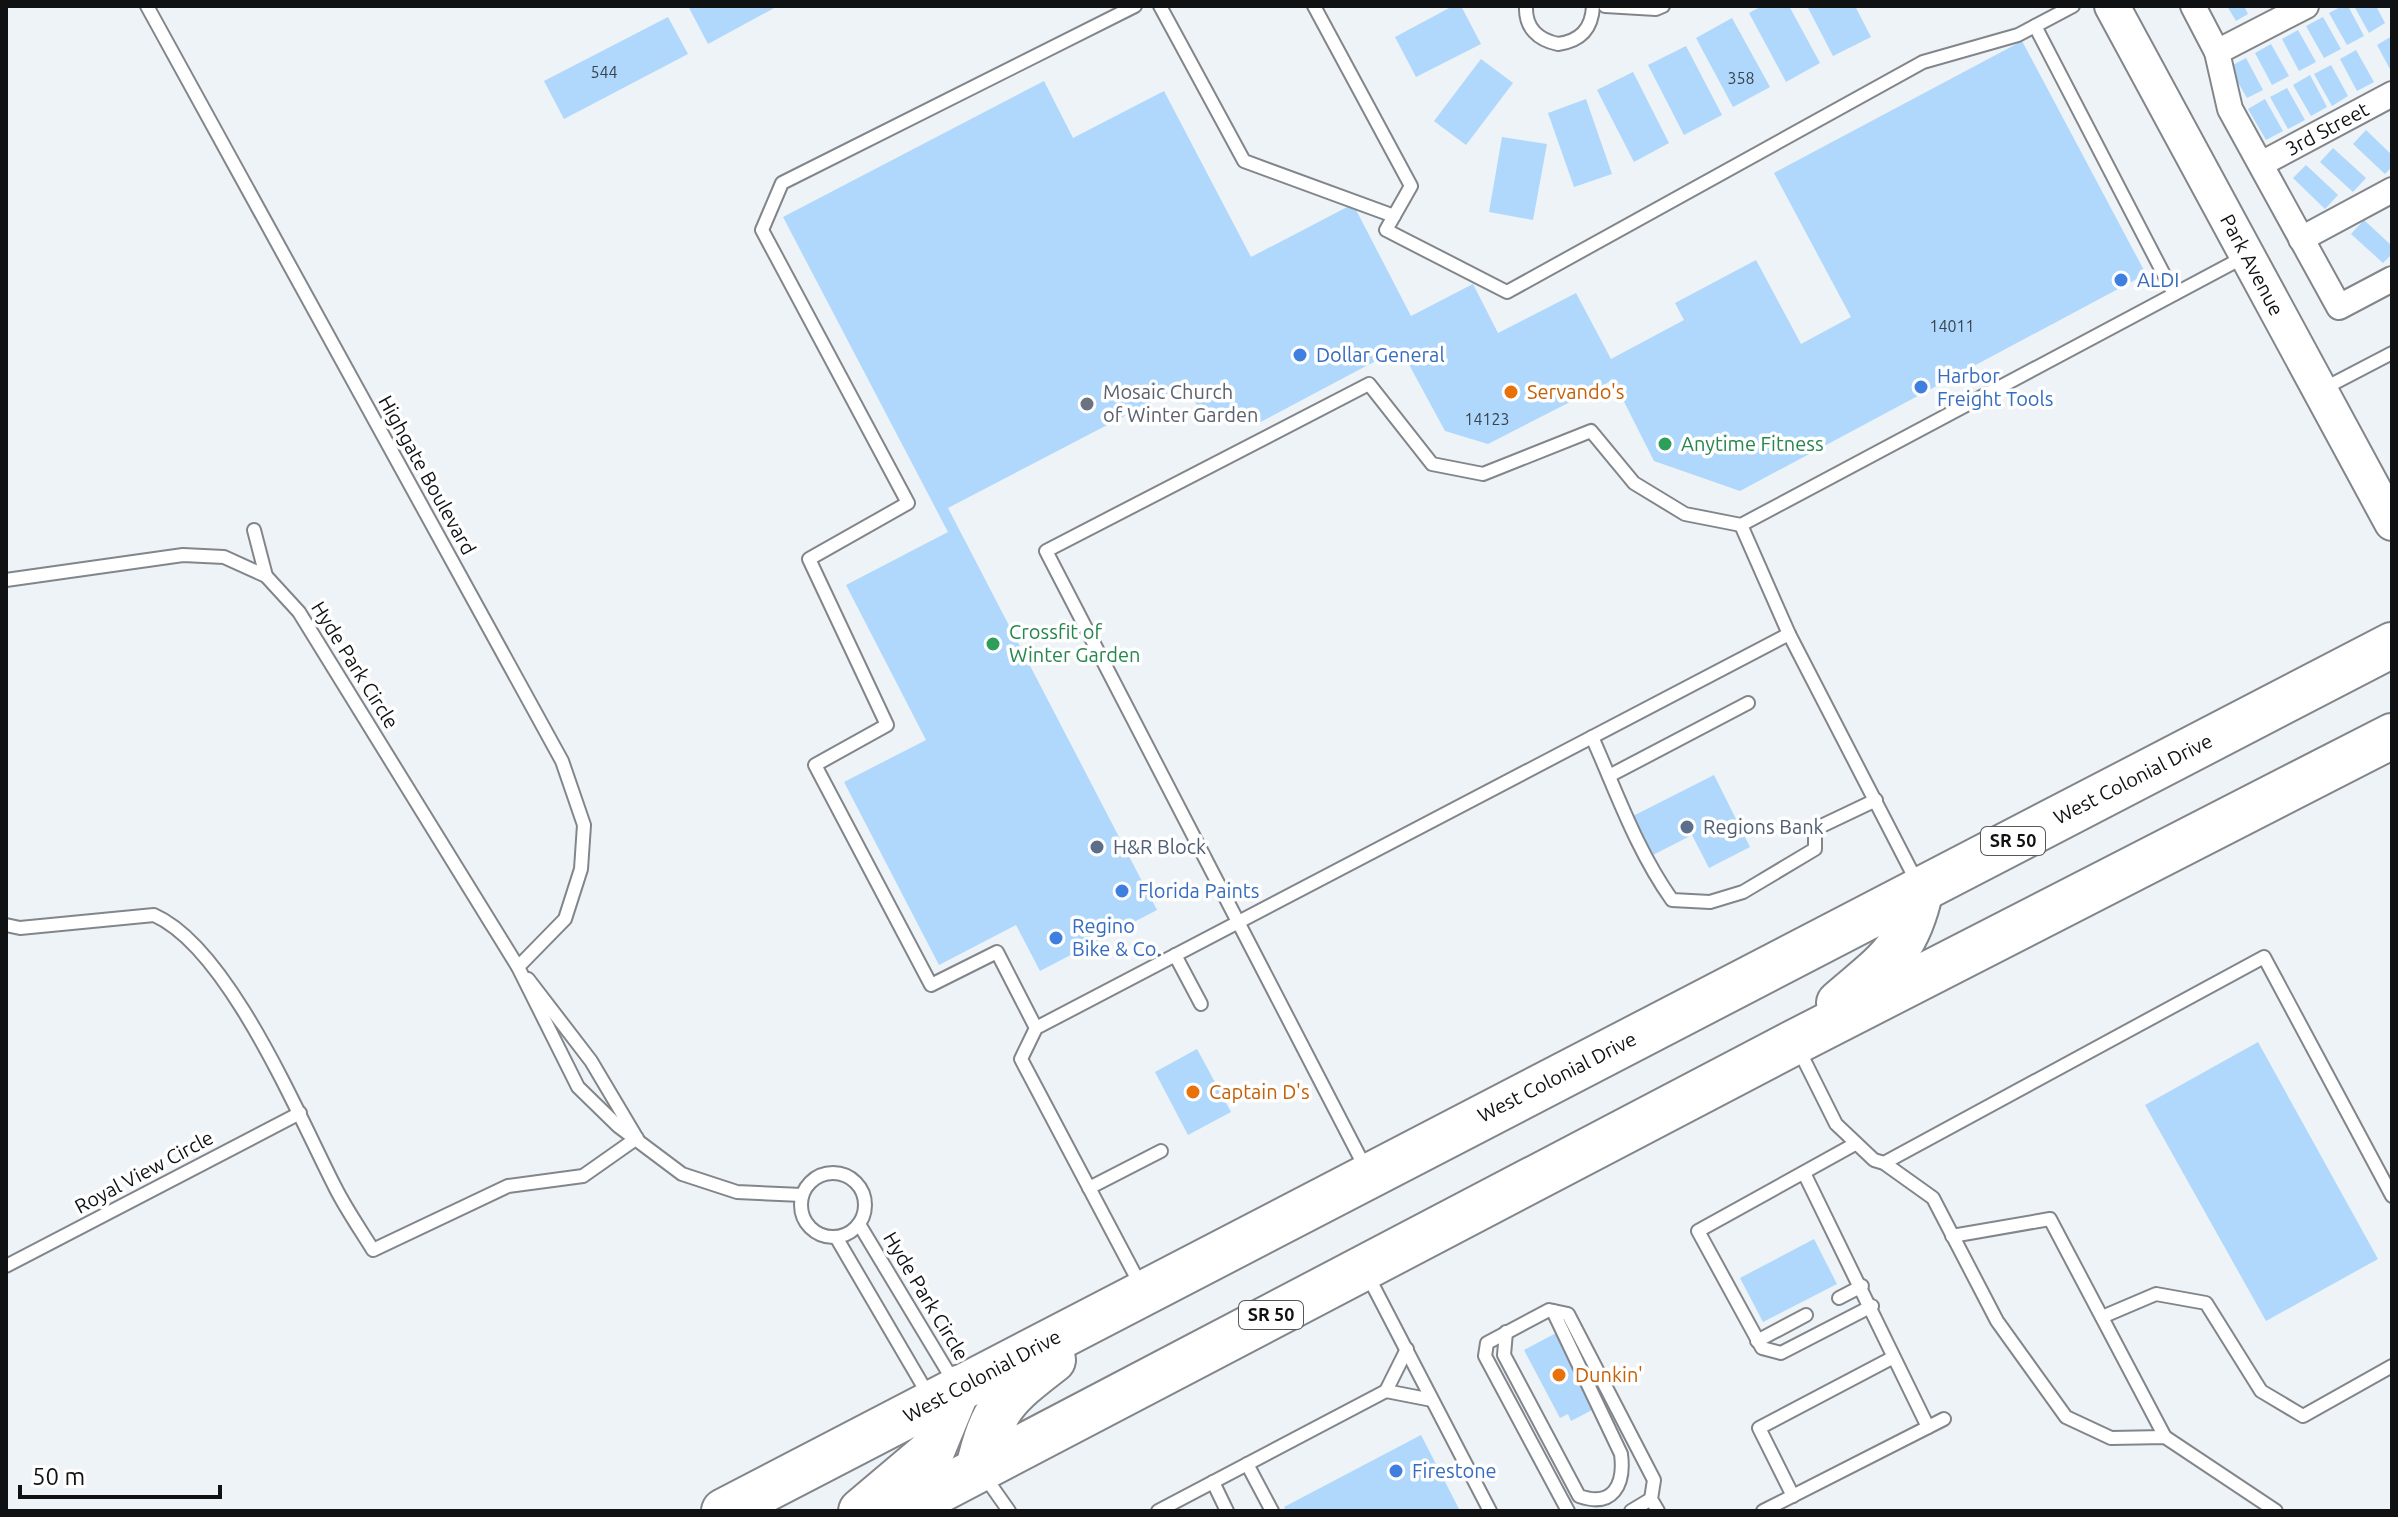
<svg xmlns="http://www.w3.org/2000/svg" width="2398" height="1517" font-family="Ubuntu,sans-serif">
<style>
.building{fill:#afd8fc}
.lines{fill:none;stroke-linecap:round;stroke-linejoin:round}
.lane-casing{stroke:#82868a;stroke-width:16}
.street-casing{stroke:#82868a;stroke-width:28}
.secondary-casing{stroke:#82868a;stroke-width:38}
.highway-casing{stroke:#82868a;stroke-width:48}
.lane{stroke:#fff;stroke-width:12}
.street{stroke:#fff;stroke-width:24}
.secondary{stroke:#fff;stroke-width:34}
.highway{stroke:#fff;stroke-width:44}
.shop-dot{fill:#3f7fe0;stroke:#fff;stroke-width:3}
.food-dot{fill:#e8710a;stroke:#fff;stroke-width:3}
.worship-dot{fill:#6b7280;stroke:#fff;stroke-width:3}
.leisure-dot{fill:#2e9e5b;stroke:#fff;stroke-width:3}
.service-dot{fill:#5c6f8a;stroke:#fff;stroke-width:3}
.labels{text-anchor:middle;stroke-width:7;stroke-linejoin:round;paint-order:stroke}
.number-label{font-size:16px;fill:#38434d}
.shield{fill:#fff;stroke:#58585a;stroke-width:2}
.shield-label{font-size:18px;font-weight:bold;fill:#101113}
.street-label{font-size:20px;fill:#101113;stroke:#fff}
.shop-label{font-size:20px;fill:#366cbe;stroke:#fff;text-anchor:start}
.worship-label{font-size:20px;fill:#5b616d;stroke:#fff;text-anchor:start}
.food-label{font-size:20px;fill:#c56008;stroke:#fff;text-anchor:start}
.leisure-label{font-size:20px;fill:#27864d;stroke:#fff;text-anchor:start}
.service-label{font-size:20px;fill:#4e5e75;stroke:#fff;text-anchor:start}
</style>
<rect width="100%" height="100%" fill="#eef3f7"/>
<g class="building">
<path d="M688,6H778L708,44Z"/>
<path d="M1453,6H1461L1481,44L1416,77L1395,37Z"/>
<path d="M1762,6H1789L1820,63L1786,82L1749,13Z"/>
<path d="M1807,6H1855L1871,37L1833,56Z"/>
<path d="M2227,6H2244L2248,14L2236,21Z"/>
<path d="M2342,6H2348L2364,36L2347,45L2329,13Z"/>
<path d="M2354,6H2376L2385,23L2369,33Z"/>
<path d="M668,17L688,54L564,119L544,81Z"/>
<path d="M2323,17L2341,49L2324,58L2306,26Z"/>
<path d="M1732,18L1770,87L1733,107L1696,38Z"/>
<path d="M2298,30L2316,62L2299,71L2282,39Z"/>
<path d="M2392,36V73L2377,45Z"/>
<path d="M2022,41L2146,274L1740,491L1654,461L1613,380L1488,444L1445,431L1400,348L1255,425L1201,413L1186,384L948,508L1157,910L1040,971L1016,925L939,965L844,782L926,740L846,585L948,532L783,217L1044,81L1073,138L1164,91L1251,257L1353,204L1411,316L1473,284L1498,333L1576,293L1611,359L1684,320L1675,303L1756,260L1801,344L1851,317L1774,173Z"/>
<path d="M2271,44L2289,76L2272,85L2255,53Z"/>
<path d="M1686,46L1722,115L1684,135L1648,65Z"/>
<path d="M2356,50L2374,82L2357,91L2340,59Z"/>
<path d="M2246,58L2263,90L2247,98L2229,67Z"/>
<path d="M1481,59L1513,83L1466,145L1434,121Z"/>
<path d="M2331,65L2348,96L2332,106L2314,74Z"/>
<path d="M1633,72L1669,143L1634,162L1597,90Z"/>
<path d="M2310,75L2327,107L2311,116L2293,85Z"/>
<path d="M2287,88L2305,120L2288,129L2270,97Z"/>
<path d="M1586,99L1612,174L1574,187L1548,113Z"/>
<path d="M2265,99L2283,131L2266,140L2248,109Z"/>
<path d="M2366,130L2392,155V167L2385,174L2353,144Z"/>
<path d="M1502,137L1547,144L1533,220L1489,212Z"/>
<path d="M2333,148L2366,178L2353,192L2320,162Z"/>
<path d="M2306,165L2338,195L2325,209L2293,178Z"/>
<path d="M2364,220L2392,246V254L2383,263L2351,234Z"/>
<path d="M1714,775L1750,847L1709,868L1692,835L1649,857L1629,818Z"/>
<path d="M2258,1042L2378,1259L2266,1321L2145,1105Z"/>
<path d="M1197,1049L1231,1112L1188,1135L1155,1072Z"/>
<path d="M1814,1239L1837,1284L1763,1322L1740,1278Z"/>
<path d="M1558,1332L1594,1409L1571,1421L1568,1414L1560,1418L1524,1350Z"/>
<path d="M1421,1435L1459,1509L1286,1511L1284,1507Z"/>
</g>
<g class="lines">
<defs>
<g id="lane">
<path d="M147,6L562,761L584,825L581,869L565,919L518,967"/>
<path d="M1160,6L1244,161L1394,216"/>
<path d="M1314,6L1411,186L1386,230L1507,292L1923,62L2018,35L2073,6"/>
<path d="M1526,6C1525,28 1538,40 1558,44C1580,41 1592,29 1593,6"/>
<path d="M1605,6L1656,9L1663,6"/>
<path d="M2035,26L2174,294"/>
<path d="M2323,389L2392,353"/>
<path d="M1741,525L1789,634L1918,884"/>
<path d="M254,530L266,576"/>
<path d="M6,580L183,555L224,557L266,576L299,612L518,967L578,1087L618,1126L682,1174L737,1192L802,1195"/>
<path d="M1592,737C1617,793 1636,849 1672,900L1710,902L1743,892L1815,849V829L1876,800"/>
<path d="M1609,776L1748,703"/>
<path d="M6,925L20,928L154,915C229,948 298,1115 335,1187C346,1209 360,1229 373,1250L508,1186L583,1176L637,1138"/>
<path d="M1175,955L1201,1004"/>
<path d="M528,979L591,1061L635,1135"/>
<path d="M1036,1028L997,952L931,985L815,765L887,725L809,559L908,503L762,230L782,183L1135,6"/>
<path d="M1799,1050L1836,1124L1874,1160L1884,1163L1933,1198L1997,1321L2066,1417L2111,1438L2165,1437L2276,1511"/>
<path d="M1855,1144L1698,1231L1762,1348L1781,1353L1872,1306"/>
<path d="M1884,1163L2264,957L2392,1196"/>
<path d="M1367,1171L1046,551L1369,384L1432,464L1483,474L1591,431L1634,483L1685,514L1741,525L2244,257"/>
<circle cx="833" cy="1205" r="32"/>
<path d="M1805,1175L1928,1427"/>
<path d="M1089,1188L1161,1151"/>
<path d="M859,1224L954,1382"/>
<path d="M1952,1236L2050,1219L2165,1437"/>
<path d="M836,1237L929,1396"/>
<path d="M6,1266L300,1113"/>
<path d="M1368,1276L1490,1511"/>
<path d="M1141,1286L1021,1059L1036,1028L1789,634"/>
<path d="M1839,1298L1862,1286"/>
<path d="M2102,1317L2156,1294L2206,1303L2261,1391L2303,1416L2392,1366"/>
<path d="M1506,1332L1504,1355L1579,1496C1613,1508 1625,1485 1621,1454L1553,1311"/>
<path d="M1757,1341L1806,1315"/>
<path d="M1407,1349L1386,1391L1432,1400"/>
<path d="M1247,1464L1272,1511"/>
<path d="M983,1474L1009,1511"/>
<path d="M1213,1482L1227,1511"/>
<path d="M1793,1496L1759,1428L1892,1358"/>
<path d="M1158,1511L1386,1391"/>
<path d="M1568,1511L1485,1356L1487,1343L1549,1310L1568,1314L1654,1480L1651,1499L1658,1511"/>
<path d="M1631,1511L1651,1499"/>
<path d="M1763,1511L1944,1419"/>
</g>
<g id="street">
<path d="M2193,6L2217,52L2230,109L2339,307L2392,279"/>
<path d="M2217,52L2306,6"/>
<path d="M2261,164L2392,94"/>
<path d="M2301,239L2392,190"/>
</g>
<path id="secondary" d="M2112,6L2392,523"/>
<g id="highway">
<path d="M1839,1003C1885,963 1907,953 1921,889"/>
<path d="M978,1469C992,1408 1005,1397 1053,1360"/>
<path d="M724,1511L2392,645"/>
<path d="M861,1511L932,1451L958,1388"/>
<path d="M900,1511L1795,1042L2392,736"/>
</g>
</defs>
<use href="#lane" class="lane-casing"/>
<use href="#street" class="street-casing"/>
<use href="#secondary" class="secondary-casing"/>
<use href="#highway" class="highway-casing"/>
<use href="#lane" class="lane"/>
<use href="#street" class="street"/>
<use href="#secondary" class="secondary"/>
<use href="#highway" class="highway"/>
</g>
<g class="shop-dot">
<circle cx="2121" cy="280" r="8"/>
<circle cx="1300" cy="355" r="8"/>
<circle cx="1921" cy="387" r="8"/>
<circle cx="1122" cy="891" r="8"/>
<circle cx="1056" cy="938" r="8"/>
<circle cx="1396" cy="1471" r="8"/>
</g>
<g class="food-dot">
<circle cx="1511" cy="392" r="8"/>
<circle cx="1193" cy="1092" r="8"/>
<circle cx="1559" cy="1375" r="8"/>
</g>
<circle class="worship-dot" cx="1087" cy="404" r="8"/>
<g class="leisure-dot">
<circle cx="1665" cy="444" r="8"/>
<circle cx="993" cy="644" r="8"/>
</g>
<g class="service-dot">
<circle cx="1687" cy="827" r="8"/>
<circle cx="1097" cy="847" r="8"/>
</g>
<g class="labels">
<g class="number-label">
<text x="604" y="78">544</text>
<text x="1741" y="84">358</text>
<text x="1952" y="332">14011</text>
<text x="1487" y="425">14123</text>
</g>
<g class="shield">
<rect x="1981" y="827" width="64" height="28" rx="6"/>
<rect x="1239" y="1301" width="64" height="28" rx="6"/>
</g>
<g class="shield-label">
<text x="2013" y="847">SR 50</text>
<text x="1271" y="1321">SR 50</text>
</g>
<g class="street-label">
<text transform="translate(2327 129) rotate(-28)" y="7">3rd Street</text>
<text transform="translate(2252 265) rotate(62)" y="7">Park Avenue</text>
<text transform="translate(427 475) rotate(61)" y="7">Highgate Boulevard</text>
<text transform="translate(355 665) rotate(58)" y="7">Hyde Park Circle</text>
<text transform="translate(2133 779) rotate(-27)" y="7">West Colonial Drive</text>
<text transform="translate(1557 1077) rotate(-27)" y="7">West Colonial Drive</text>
<text transform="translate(144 1172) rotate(-28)" y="7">Royal View Circle</text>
<text transform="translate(926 1296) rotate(59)" y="7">Hyde Park Circle</text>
<text transform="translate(982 1376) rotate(-28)" y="7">West Colonial Drive</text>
</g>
<g class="shop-label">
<text x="2137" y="287">ALDI</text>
<text x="1316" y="362">Dollar General</text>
<text x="1937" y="383">Harbor<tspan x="1937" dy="23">Freight Tools</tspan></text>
<text x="1138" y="898">Florida Paints</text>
<text x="1072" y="933">Regino<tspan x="1072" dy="23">Bike &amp; Co.</tspan></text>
<text x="1412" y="1478">Firestone</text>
</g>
<g class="worship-label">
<text x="1103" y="399">Mosaic Church<tspan x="1103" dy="23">of Winter Garden</tspan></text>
</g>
<g class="food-label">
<text x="1527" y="399">Servando's</text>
<text x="1209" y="1099">Captain D's</text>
<text x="1575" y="1382">Dunkin'</text>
</g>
<g class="leisure-label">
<text x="1681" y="451">Anytime Fitness</text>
<text x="1009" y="639">Crossfit of<tspan x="1009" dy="23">Winter Garden</tspan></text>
</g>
<g class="service-label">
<text x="1703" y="834">Regions Bank</text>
<text x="1113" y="854">H&amp;R Block</text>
</g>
</g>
<rect width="2398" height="1517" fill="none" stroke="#101113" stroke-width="16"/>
<path d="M20 1485v12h200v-12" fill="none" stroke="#101113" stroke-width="4"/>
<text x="32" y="1485" font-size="24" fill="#101113" stroke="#ffffff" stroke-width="6" paint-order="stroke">50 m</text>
</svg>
